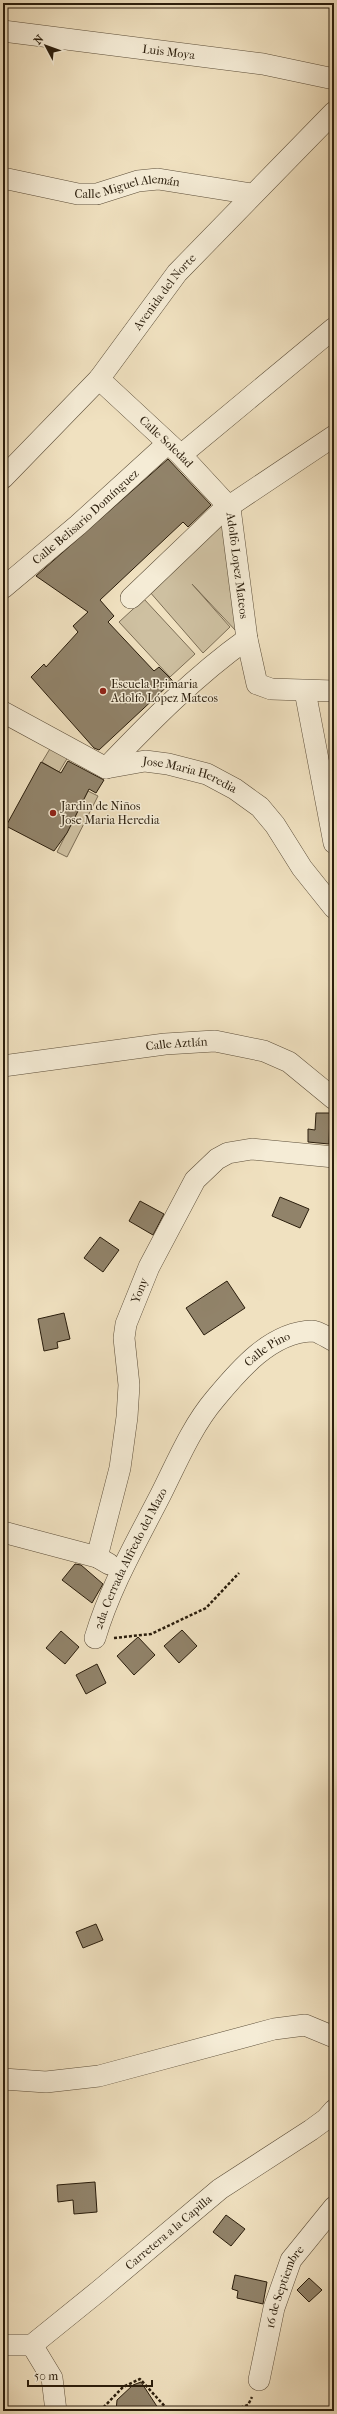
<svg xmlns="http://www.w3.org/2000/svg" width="337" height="2414" font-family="'IM FELL French Canon',serif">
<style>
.green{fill:#cec0a1;stroke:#7c6e56}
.building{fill:#91836a;stroke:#2a1d0c}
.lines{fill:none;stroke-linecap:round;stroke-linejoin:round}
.minor-casing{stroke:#5c4e39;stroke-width:22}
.path{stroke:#2a1d0c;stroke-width:2.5;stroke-dasharray:3 2;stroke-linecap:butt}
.minor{stroke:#f5ecd6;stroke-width:21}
.poi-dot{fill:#8f2418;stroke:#f5ecd6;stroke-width:1.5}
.labels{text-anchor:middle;stroke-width:3;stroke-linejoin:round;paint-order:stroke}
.street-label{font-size:12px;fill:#2a1d0c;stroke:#f5ecd6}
.poi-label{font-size:12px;fill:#2a1d0c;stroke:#f5ecd6;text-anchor:start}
</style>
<rect width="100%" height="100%" fill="#f0e1c0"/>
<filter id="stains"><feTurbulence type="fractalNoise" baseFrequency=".005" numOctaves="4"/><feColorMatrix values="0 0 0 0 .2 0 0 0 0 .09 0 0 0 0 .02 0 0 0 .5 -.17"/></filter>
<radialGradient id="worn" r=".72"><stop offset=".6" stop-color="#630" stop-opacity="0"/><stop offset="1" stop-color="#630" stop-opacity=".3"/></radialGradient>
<g class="green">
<path d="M222,521L236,631L192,584L230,627L203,653L149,591Z"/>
<path d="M144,599L195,654L170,677L119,622Z"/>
<path d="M51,747L68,757L59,772L42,762Z"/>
<path d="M88,791L98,796L67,857L57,852Z"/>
</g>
<g class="building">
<path d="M168,459L211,505L188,527L183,522L100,600L114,616L108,622L154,671L159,667L173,681L99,750L94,748L31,677L44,664L46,667L78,632L73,626L88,612L36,576Z"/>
<path d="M68,761L104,780L96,793L89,789L67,833L54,851L6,826L41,762L61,773Z"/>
<path d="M316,1113H330L329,1144L308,1142V1129L315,1130Z"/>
<path d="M280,1197L309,1209L300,1228L272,1216Z"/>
<path d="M140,1201L164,1214L153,1235L129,1221Z"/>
<path d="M100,1237L119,1250L103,1272L84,1258Z"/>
<path d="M227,1281L245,1308L204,1335L186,1308Z"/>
<path d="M64,1313L70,1339L57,1342L58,1348L44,1351L38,1319Z"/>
<path d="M75,1564L81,1565L103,1584L92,1603L62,1580Z"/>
<path d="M182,1630L197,1646L179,1663L164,1646Z"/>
<path d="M61,1631L79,1647L65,1664L46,1648Z"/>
<path d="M138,1637L155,1655L134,1675L117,1656Z"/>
<path d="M97,1664L106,1683L86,1694L76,1675Z"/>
<path d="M96,1924L103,1940L83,1948L76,1932Z"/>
<path d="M95,2182L97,2212L74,2214L73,2200L58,2202L57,2185Z"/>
<path d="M226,2215L245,2229L231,2246L213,2232Z"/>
<path d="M235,2275L267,2282L263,2304L237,2298L238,2291L232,2289Z"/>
<path d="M309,2278L322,2290L309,2302L297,2290Z"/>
<path d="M141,2382L160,2411H116L117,2400L133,2385Z"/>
</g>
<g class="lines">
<defs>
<g id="minor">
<path id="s1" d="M3,31L263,64L334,79"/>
<path id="s2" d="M3,178L78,194H97L138,181L158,179L252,194"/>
<path id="s3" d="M99,379L181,455L230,508"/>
<path d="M181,455L334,328"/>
<path id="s4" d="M3,478L99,379L177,273L334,112"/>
<path id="s5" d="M230,508L247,639L257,684L271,689L334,691"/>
<path id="s6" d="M3,588L78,525L167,444"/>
<path d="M131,598L222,511L334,436"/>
<path d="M305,691L334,843"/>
<path id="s7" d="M3,712L106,768L145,761L168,764L207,774L235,789L260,807L275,825L302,868L334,908"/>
<path d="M106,768C150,722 195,676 247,639"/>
<path id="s8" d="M3,1066L165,1044L215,1041L264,1051L289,1062L334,1099"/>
<path d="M3,1532L97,1557L109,1564"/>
<path id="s9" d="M97,1557L120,1468L127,1417L129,1385L124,1338L126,1324L149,1267L195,1180L217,1159L228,1153L252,1149L334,1157"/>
<path id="s10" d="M95,1638C110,1587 137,1541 161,1494C177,1462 192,1426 215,1399C239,1370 271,1332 312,1331C318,1331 328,1338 334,1341"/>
<path d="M3,2079L46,2082L99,2076L274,2029L305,2025L334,2037"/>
<path id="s11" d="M3,2345H32L100,2290L220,2189L311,2130L326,2119L334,2110"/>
<path d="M32,2345L52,2378L56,2411"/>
<path id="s12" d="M259,2380L274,2308L291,2260L334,2207"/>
</g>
</defs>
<use href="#minor" class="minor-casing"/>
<g class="path">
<path d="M114,1638L151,1634L206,1608L239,1573"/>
<path d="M100,2411L123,2387L140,2379L169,2411"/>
<path d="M231,2411L248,2405L252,2397"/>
</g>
<use href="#minor" class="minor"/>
</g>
<g class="poi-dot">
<circle cx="103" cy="691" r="4"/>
<circle cx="53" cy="813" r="4"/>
</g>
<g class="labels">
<g class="street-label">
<text dy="4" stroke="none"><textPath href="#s1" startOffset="167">Luis Moya</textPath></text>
<text dy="4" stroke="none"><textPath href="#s2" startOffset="127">Calle Miguel Alemán</textPath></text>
<text dy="4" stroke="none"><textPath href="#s4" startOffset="247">Avenida del Norte</textPath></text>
<text dy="4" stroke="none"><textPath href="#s3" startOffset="92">Calle Soledad</textPath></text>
<text dy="4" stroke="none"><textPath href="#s6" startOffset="109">Calle Belisario Domínguez</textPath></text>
<text dy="4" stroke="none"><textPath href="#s5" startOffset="58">Adolfo Lopez Mateos</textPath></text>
<text dy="4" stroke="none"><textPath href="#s7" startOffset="204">Jose Maria Heredia</textPath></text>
<text dy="4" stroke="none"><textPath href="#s8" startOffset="175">Calle Aztlán</textPath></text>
<text dy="4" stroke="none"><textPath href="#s9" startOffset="273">Yony</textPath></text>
<text dy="4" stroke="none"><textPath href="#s10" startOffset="341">Calle Pino</textPath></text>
<text dy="4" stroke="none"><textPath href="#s10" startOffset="87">2da. Cerrada Alfredo del Mazo</textPath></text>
<text dy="4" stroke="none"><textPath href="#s11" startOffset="206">Carretera a la Capilla</textPath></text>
<text dy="4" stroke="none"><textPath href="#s12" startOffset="97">16 de Septiembre</textPath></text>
</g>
<g class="poi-label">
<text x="111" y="688">Escuela Primaria<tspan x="111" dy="14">Adolfo López Mateos</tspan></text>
<text x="61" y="810">Jardin de Niños<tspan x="61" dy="14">Jose Maria Heredia</tspan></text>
</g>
</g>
<rect width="337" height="2414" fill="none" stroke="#f0e1c0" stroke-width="16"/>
<rect x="4" y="4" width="329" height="2406" fill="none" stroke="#2a1d0c" stroke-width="2"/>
<rect x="8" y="8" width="321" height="2398" fill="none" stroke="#2a1d0c"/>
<g transform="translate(46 46) rotate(311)" stroke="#f5ecd6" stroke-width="3" paint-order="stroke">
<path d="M0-3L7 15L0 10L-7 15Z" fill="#2a1d0c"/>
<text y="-6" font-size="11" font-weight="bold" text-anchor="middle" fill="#2a1d0c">N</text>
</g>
<path d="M28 2380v6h124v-6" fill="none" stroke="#2a1d0c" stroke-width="2"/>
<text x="34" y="2380" font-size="12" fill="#2a1d0c" stroke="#f5ecd6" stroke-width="3" paint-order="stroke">50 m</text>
<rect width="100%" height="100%" filter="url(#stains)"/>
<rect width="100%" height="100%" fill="url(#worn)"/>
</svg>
